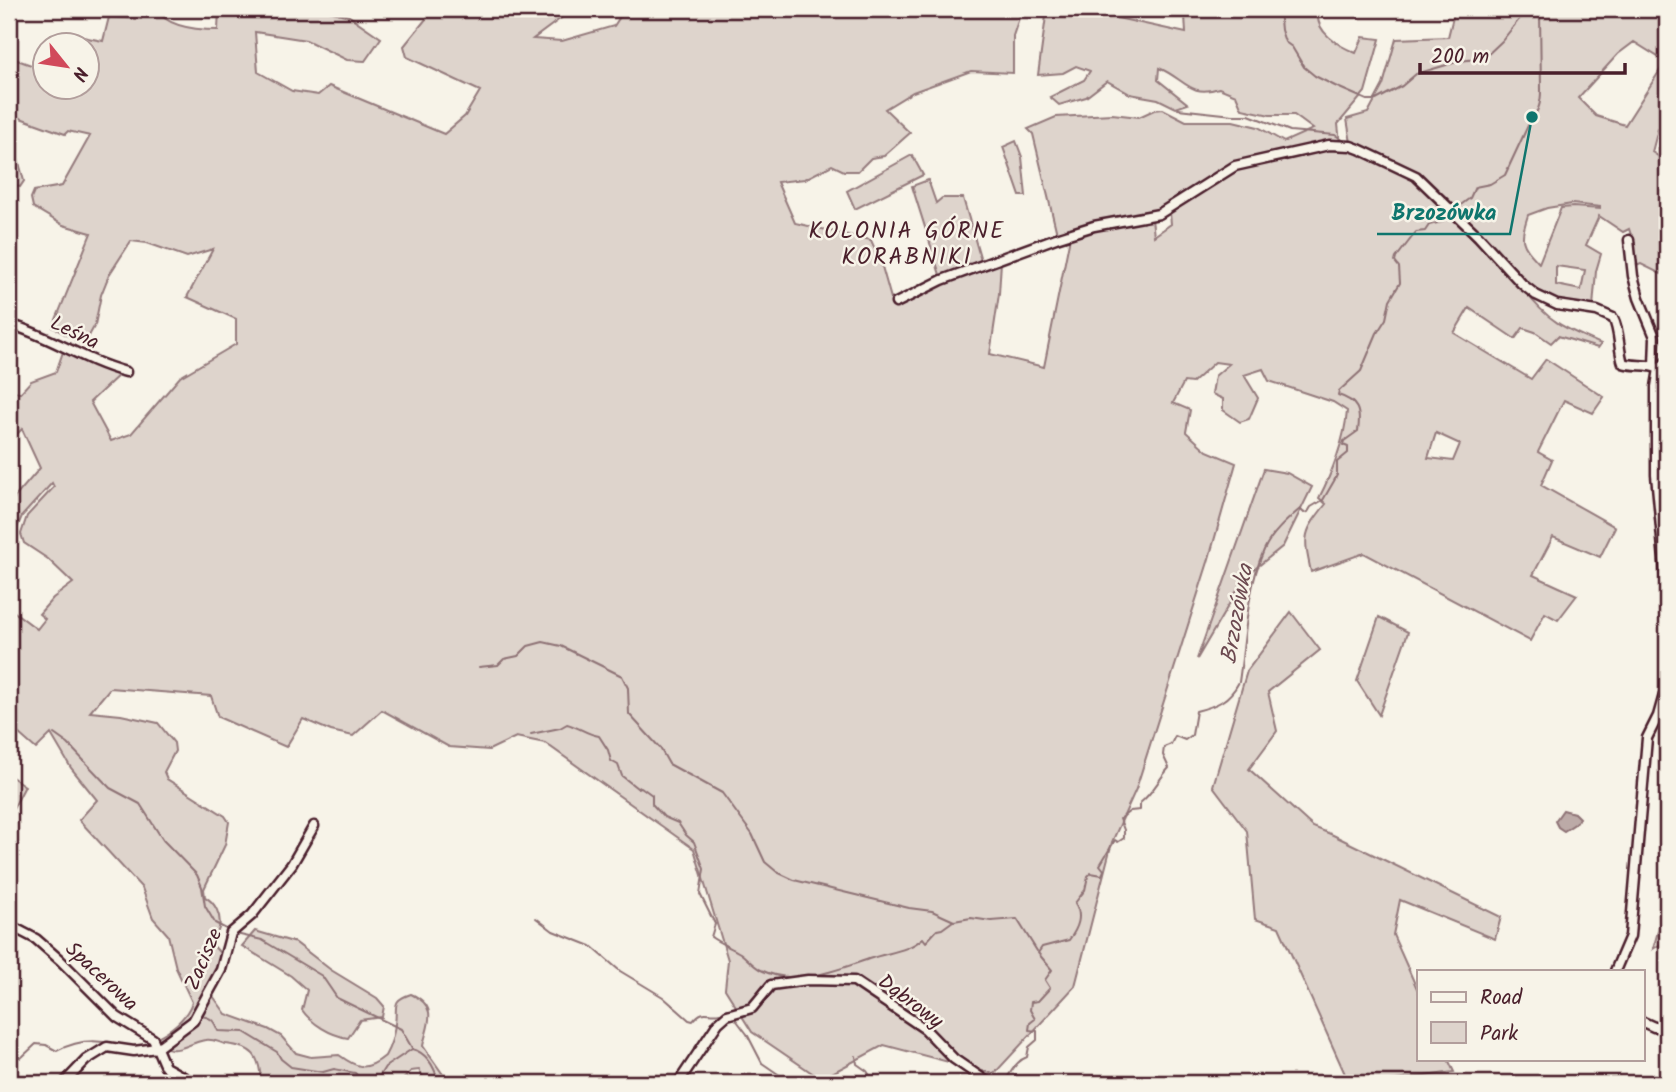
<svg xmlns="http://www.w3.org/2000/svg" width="1676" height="1092" font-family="Kalam,sans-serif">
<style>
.green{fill:#ded4cc;stroke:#947a7c;stroke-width:2;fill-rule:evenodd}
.water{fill:#bcaaa7;stroke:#8e7275;stroke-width:2}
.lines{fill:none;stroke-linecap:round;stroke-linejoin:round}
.stream{stroke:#8e7275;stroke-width:2}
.minor-casing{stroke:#4a1f2b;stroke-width:13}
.minor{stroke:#f7f3e8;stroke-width:8}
.labels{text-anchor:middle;stroke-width:5;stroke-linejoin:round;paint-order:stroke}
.street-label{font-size:21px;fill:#4a1f2b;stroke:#f7f3e8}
.neighbourhood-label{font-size:23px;letter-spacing:2px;fill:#4a1f2b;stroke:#f7f3e8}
.water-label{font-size:23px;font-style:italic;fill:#6c4950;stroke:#f7f3e8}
.leader{fill:none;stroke:#0f766e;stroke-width:2.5}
.callout-dot{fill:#0f766e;stroke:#f7f3e8;stroke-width:2.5}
.callout-label{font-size:23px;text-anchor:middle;font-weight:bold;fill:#0f766e;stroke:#f7f3e8;stroke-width:5;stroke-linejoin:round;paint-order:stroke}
</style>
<rect width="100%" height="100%" fill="#f7f3e8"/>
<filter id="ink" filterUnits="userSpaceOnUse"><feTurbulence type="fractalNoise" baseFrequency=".0143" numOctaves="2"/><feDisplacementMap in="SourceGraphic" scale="14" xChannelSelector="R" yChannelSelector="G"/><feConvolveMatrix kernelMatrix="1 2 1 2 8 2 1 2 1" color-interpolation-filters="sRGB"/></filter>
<g filter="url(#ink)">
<g class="green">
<path d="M144,9H156C167,27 198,30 218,30L219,9H320L349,16L381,38L365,61L347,60L306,40L255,32L258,72L292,91L318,95L329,86L444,134L465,116L480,91L407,57L404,46L434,9H605L597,14L568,13L533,39L562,41L614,26L625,9H1022L1013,36V73L971,71L913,92L885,109L910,133L884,156L871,158L858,171H844L832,165L805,179L777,182L795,223L871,240L881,263L892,302L1001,262L999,294L990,354L1044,367L1070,237L1095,229L1152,219L1154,236L1171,224L1170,213C1192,198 1214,177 1238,167C1255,161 1274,161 1292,158C1301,156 1309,152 1318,150C1347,144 1370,154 1397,163L1366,148L1351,143L1347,119L1368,113L1383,85L1396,39L1448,37L1455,9H1667V58L1663,60L1634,42L1618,54L1578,98L1596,116L1625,125L1664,64L1667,63V122L1658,129L1652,152L1667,162V199L1659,213L1667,218V262L1661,274L1641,264L1636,266L1633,241L1629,229L1623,232L1599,216L1586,245L1601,254L1596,271L1593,307L1558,302L1524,290C1548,322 1566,329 1601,344L1598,348L1558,336L1551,343L1535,332L1523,328L1515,339L1469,308L1454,333L1531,379L1546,359L1604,397L1593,413L1564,400L1538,452L1552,460L1541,485L1615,527L1600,557L1553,537L1533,575L1577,595L1558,620L1545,613L1530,641L1364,553L1311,572C1303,535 1303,533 1326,504L1319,498C1332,473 1345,439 1347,411L1333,402L1269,381L1263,369L1244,375L1258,398L1249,419L1240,422L1223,410V399L1212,394L1215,376L1229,364L1215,362L1192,383L1184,382L1173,403L1190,410L1186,432L1207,451L1236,463L1208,562L1136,789L1112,842L1075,986L994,1074L884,1045L821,1079L752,1032L725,989L728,960L694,849L545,743L516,737L489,750L449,747L382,710L353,736L331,731L303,719L286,747L218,717L211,696L110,688L90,712L121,715L158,723L174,743L175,751L164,772L167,779L225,816L229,822L225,845L204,889L205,897C215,902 222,916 219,928C218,933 213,938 211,943L226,960L213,988V996L226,1014L268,1029L281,1036L296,1053L311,1057L339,1055C357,1068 366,1072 385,1056C390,1047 394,1035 395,1024C398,1006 390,1001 411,994C440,1007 427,1025 423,1046L449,1083H427L419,1070L411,1071L400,1083H261C260,1055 253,1047 226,1044C219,1043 213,1038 205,1040C184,1044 172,1060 155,1038C170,1031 187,1018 192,1002L176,968L168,935L153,918L142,888L79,820L97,800L71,768L51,734L36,749L9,725V608L37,629L45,619L39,614L53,598L73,583L48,559L24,543L21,534L27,516L54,487L52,483L22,516L14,535L9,541V504L40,468L22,429L9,442V389L20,393L31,381L56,372L64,349L121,373L90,402L111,441L131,434L180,377L236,344V319L187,297L213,249L187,257L147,243L131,241L109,275L101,295L95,325L84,345L53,327L91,233L63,225L33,207L31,198L34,191L62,186L90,136L68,131L65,134L9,114V57L45,70L46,88H88V46L73,45L77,36L103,41L109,17L141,19ZM1572,204L1600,207V209L1573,207L1561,208L1539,263C1520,243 1520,241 1528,215L1547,208ZM1556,266L1585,270L1581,290L1556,285ZM1436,433L1460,444L1453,461L1428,458Z"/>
<path d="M1057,9L1099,14L1186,33L1185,15L1191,14V9H1319C1312,31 1339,46 1356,53L1363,37L1380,39L1365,92L1338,124L1340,143L1251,157L1214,174L1160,211L1057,234L1033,134L1028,129L1056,117L1112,114L1139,117L1154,110L1163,109L1186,121H1233L1258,127L1284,142L1313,129L1294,115H1270L1242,109L1236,95L1219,88C1190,98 1185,79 1159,68L1158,80L1188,104L1176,108L1158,99L1130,94L1107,81L1086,97L1059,105L1050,97L1084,80L1090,71L1076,66L1063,73L1038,75L1046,16Z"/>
<path d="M1016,141L1022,157L1026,196H1020L1003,147Z"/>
<path d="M9,152L17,155L24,181L20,187L9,183Z"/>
<path d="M912,155L923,175L855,209L847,191Z"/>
<path d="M928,180L936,203L942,198H963L982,264L941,278L912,186Z"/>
<path d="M1264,469L1287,473L1312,487L1283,546L1245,577L1197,659Z"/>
<path d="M1291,612L1320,650L1268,692L1277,731L1249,769L1313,827L1333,835L1501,917L1495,939L1400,900L1393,935L1419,993V1059H1448L1454,1072L1374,1083H1349L1279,927L1255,919L1247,831L1213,786L1247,671Z"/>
<path d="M1379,617L1408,632L1379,715L1357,681Z"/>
<path d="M9,775L25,786L13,809L9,806Z"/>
<path d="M1667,905V940L1653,949L1664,910Z"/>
<path d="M255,931L296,943L331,970L377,998L384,1006L382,1017L360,1020L348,1038C330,1035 312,1024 302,1010L307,990L291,976L242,946Z"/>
</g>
<path class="water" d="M1563,810L1574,813L1579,818L1576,823L1564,831L1558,827L1555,821Z"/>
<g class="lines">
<g class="stream">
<path d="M1279,9L1281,30L1285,42L1292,47L1304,67L1315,76L1335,86L1367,100H1376L1402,86L1416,74L1460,61L1484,58L1502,41L1525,12L1531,9"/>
<path d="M1178,109L1233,115H1249L1290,131L1335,135L1346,142"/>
<path d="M1372,159L1386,166"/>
<path d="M1458,207L1470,198L1475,187L1490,184L1505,175L1532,117C1540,111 1541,99 1541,90L1540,12L1538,9"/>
<path d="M479,667L498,665L504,659L518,656L528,646L543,642L561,646L622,676L628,688L629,714L660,748L669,764L722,793L752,834L765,862L777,872L794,880L909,908L932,911L954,921L971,918L991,921L1017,919L1037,951"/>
<path d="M54,734L68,744L110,788L140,804L163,840L197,875L202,887L205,906L215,923L228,930"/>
<path d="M531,734L560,728L567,724C579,727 588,735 599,736L608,750L611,761L618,765L622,776L637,788L641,787L652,795V804L664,817L678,823L686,835L694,842L704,869L700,894L715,924L711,937C721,944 730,947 740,953C747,958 753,966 761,970C797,988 838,969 872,958C890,952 909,951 923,938L926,942L937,930L942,929L953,921"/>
<path d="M536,918L553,931L591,946L620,971L663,997L689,1020L693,1021C704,1007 708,1016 720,1013"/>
<path d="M236,934L262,940L322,976L337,998L401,1029L412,1048"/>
<path d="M200,1016C212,1017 214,1021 218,1031L244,1032L277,1052L281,1059L291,1067L323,1072L334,1069L355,1073L362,1081L375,1083L385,1067L412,1049C428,1053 435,1068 439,1083"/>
<path d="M734,1017L747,1034L762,1063L781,1076L804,1083"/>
<path d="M158,1040L172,1032"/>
<path d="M856,1056L857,1064L867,1071L874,1082L881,1080L894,1083"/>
<path d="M9,1058L14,1059L16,1055L21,1058L36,1044L46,1045L57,1051C75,1041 95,1039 114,1044"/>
<path d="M1003,1083C1011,1074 1015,1061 1027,1057L1029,1047L1037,1040V1031L1029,1030L1030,1023L1035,1019L1030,1010L1031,1002L1038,1001L1050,988L1045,980L1052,970L1038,953L1042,947L1069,940C1078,928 1083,916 1075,903L1085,890L1088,876L1091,873L1102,875L1104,870L1100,865L1115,840L1118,842L1124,838V830L1120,819L1130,811L1140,810V803C1153,793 1158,780 1169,768L1163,755L1164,747L1171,744L1175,736L1185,740L1192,735L1196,711C1216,706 1229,701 1239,682C1245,641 1247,588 1264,550C1271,534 1287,520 1300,509L1304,513L1308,512L1311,507L1323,500L1334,481L1337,475V462L1348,453V447L1343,445L1344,441L1358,431C1361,411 1358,401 1338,395L1339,391L1361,371L1377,333L1386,319L1390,300L1400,283L1399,267L1395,262L1396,258L1416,232L1425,231L1429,225L1442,222L1450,214"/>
</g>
<defs>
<g id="minor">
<path d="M1629,240L1633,276L1639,298L1655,337L1654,366"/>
<path d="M896,303L942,280L1056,238L1094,226L1159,214L1235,166L1329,145L1351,146L1359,149L1416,176L1479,237L1522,284L1536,295L1557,305L1597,311L1613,318C1620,331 1618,348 1623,363C1635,367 1649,363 1659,369"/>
<path d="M9,324C50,336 84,361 126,372"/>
<path d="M1667,361L1659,369L1656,387V475L1667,592"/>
<path d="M9,925L36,939L60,960L117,1017L153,1039L165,1067L194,1083"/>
<path d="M1615,971L1630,936L1647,738L1658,716L1667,684"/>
<path d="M1643,1022L1654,1027H1667"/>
<path d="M64,1083L86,1060L107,1047L134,1051L157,1048L193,1021L221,970L231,933L252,915L292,864L314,826"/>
<path d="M678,1083L718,1023L727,1015L752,1008L771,985L808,980L854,981L925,1029L954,1059L989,1083"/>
</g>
</defs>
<use href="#minor" class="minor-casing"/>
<use href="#minor" class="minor"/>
</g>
</g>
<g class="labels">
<g class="street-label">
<text transform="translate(75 332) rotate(26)" y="7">Leśna</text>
<text transform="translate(203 959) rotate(-67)" y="7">Zacisze</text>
<text transform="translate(102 976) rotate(43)" y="7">Spacerowa</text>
<text transform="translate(911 1001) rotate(37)" y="7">Dąbrowy</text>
</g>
<g class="neighbourhood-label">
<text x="907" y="238">KOLONIA GÓRNE<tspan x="907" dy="26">KORABNIKI</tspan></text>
</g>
<g class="water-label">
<text transform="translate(1236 614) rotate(-80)" y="8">Brzozówka</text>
</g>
</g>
<path class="leader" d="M1532 117L1510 234H1377"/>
<circle class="callout-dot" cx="1532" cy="117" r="7"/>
<g class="callout-label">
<text x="1444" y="220">Brzozówka</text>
</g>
<rect width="1676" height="1092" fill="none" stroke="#f7f3e8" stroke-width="35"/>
<rect x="18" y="18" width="1641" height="1057" fill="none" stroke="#4a1f2b" stroke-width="2.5" filter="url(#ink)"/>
<rect x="1417" y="970" width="228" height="91" fill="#f7f3e8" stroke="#b29e9c" stroke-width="2"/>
<rect x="1431" y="992" width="35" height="10" fill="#f7f3e8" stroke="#b29e9c" stroke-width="2"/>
<text x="1480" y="1004" font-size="21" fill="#4a1f2b">Road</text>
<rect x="1431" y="1022" width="35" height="21" fill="#ded4cc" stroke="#b29e9c" stroke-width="2"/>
<text x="1480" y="1040" font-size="21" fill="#4a1f2b">Park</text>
<g transform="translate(66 66) rotate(120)"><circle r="33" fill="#f7f3e8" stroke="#b29e9c" stroke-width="2"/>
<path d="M0-5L12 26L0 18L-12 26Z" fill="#d1495b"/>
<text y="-10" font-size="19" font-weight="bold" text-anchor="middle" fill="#4a1f2b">N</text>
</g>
<path d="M1420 63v10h205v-10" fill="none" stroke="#4a1f2b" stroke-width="3.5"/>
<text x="1431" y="63" font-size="21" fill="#4a1f2b" stroke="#f7f3e8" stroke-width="5" paint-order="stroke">200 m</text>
</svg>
